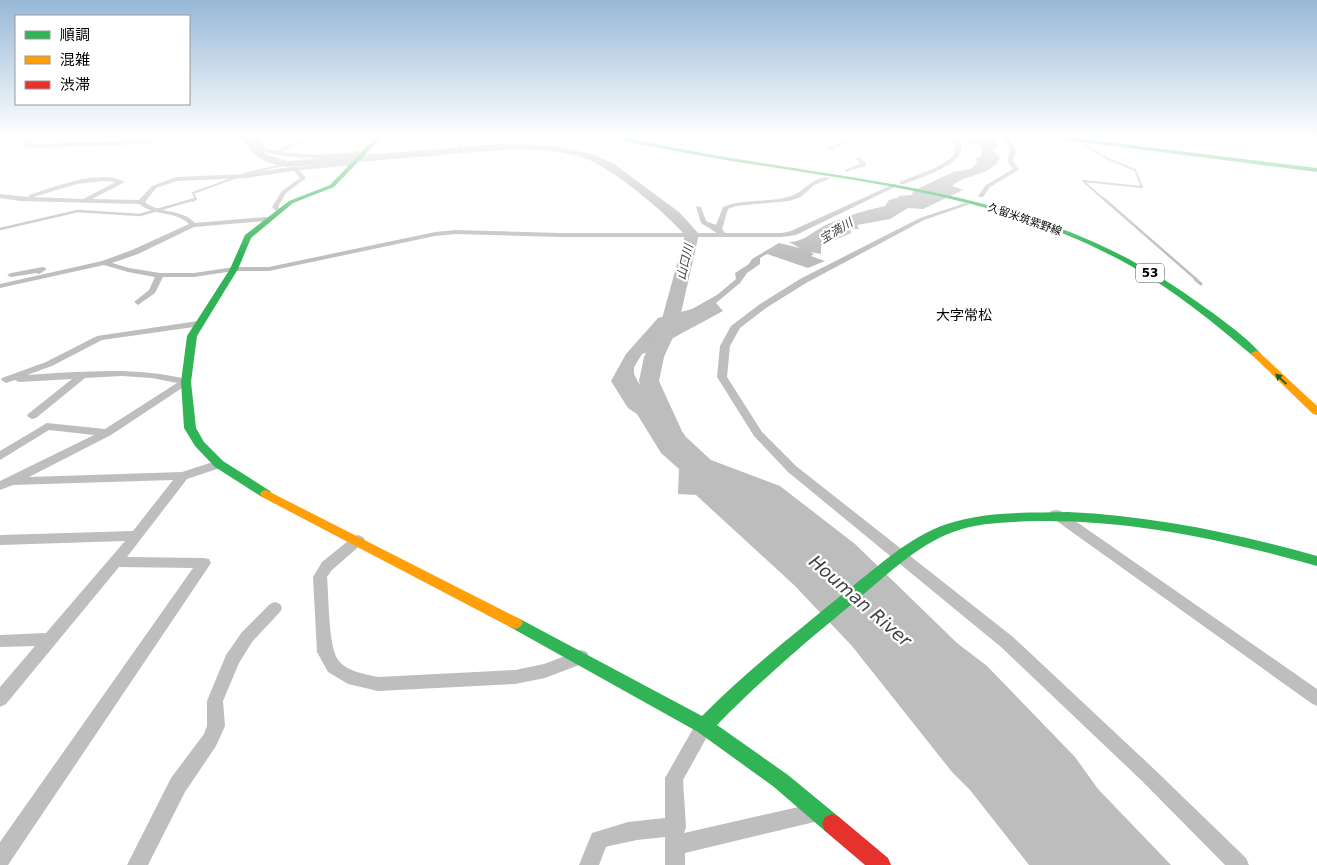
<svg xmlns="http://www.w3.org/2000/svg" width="1317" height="865" font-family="'DejaVu Sans','Noto Sans JP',sans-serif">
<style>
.water{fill:#bdbdbd}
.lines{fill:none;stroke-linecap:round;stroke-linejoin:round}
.stream-far2{stroke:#bdbdbd;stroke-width:2}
.stream-far1{stroke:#bdbdbd;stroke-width:2.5}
.stream{stroke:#bdbdbd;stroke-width:3}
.river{fill:#bdbdbd;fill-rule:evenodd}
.street{fill:#bebebe;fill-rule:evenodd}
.fast{fill:#30b455;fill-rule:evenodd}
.slow{fill:#ff9f0a;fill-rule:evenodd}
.jam{fill:#e5322d;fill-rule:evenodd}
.oneway{fill:#1a632f}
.labels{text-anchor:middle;stroke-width:4.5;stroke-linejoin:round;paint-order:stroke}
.far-street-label{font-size:11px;fill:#000;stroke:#fff}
.far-water-label{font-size:12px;font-style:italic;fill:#424242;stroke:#fff}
.shield{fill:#fff;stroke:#4c4c4c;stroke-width:1}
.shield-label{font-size:12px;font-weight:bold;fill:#000}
.far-quarter-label{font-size:14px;fill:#000;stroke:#fff}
.near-water-label{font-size:18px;font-style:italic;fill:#424242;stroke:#fff}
</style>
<rect width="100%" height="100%" fill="#fff"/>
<path class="water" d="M972,137L996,141L998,145L992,150L1000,158C990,177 967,173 952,186L963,190L923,209L908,208L890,219L857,225L859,229H850L851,233L821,246V254L811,252L814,254L811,256L825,261L808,268L767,254L760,258V264L747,273L740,283L716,303L723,311L673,338L667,346L642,354L634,367V374L638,382L668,411L686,437L711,460L780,486L855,544L957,643L987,666L1075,757L1098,789L1171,865H1029L970,790L952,772L852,646L794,585L696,495L678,494L679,469L661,453L637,414L628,408L611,381L626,354L658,318L692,309L717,295L736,279L735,273L749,264L752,259L779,243L800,248L789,242C805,242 814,230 828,224C846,216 865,210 885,206L889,200L900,197L897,196L912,195L913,191L953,172L971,169L977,162L976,158L981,157L982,150L978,143L975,142V145H973L968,139L976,140Z"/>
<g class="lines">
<g class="stream-far2">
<path d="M447,137L459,144"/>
<path d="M1073,137L1106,158L1135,170L1142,187L1083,181L1106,201"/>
<path d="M460,145L463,149"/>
<path d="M193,201L196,199L193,193L248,173L287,164"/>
</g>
<g class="stream-far1">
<path d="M1104,199L1197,280"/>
<path d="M0,229L78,211L140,215L195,199"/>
</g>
<path class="stream" d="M1195,279L1201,284"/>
<path class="river" d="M240,137H250L266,154L287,161L512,143L561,147L595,155L614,164L679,212L699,234L678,326L664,357L659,381L681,429L678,434L670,436L662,434L639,381L644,357L660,326L685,235C662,210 620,174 589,160C545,142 478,152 431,156C383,160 335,164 287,167C264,164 253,156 240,137Z"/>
<g class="street">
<path d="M0,137H57L36,139L27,144H29L152,140L158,137H164L153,144L29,148L19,144L27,140L0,141Z"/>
<path d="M253,137H258L265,148L275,151L306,137H312L281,152C309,156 337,155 365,150L368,152C349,162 279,159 261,150Z"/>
<path d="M858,137H865L834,148L836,151L826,148Z"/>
<path d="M953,137H957C960,141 963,147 961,152C954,168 919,178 904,184H900V182C913,176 950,165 955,152C957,147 954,141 953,137Z"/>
<path d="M1003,137H1008L1016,150L1013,161L1019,170L990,187L983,197H979L978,196L986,185L1013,169L1007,161L1010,150Z"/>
<path d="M856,158H860L866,164V166L845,172V170L860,164Z"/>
<path d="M353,162L355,165L299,170L306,178L286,193L278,207L281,211L278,213L272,207L282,191L300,178L294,171L246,178L177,181L156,188L145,202C159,214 181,208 195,223L266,217L269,219L266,221L194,227L138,254L112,263L129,268L160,273H194L234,267H269L435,232L455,230L560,233H717L701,223L696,206L701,207L706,221L716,225L723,207C744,198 767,203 788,197C804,193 812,176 829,177V179L814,185L801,197L789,201L736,206L728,209L722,229L725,233H782L791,231L894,184L899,185L796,235L782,237H560L455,234L435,236L269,271H234L194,277H163L155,293L138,305L134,302L149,290L155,277L128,272L104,265L0,288V284L102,261L132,250L189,224C176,211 154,216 139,204L20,201L0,198V194L29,197V195C54,187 101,168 125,182L92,199L139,200L152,186L176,177L246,174L283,168ZM102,181L116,182L83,199L33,197L77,184Z"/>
<path d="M965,203L970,204L924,220L806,283L766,308L740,328L730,346L727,377L762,432L796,466L1013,637L1154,769L1246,858L1249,865H1225L1142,781L1001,647L788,472L754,436L717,377L720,346L731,326L760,304L800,279L920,218Z"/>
<path d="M43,267L47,269L39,274L36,273L11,277L7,275L11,273Z"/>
<path d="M198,321L202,324L201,326L102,340L52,366L27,375C83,372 135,366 190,380L191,382L111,435L29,477L182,472L219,460L225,464L223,467L187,479L127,557L204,558L209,559L211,563L8,865H0V842L193,568L119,567L6,704L0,707V687L35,646L0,647V635L46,633L125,541L0,545V535L133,531L173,480L13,485L0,490V481L94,435L49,430L0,460V451L47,423L105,429L177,383L152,378L122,376L85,378L36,418L32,419L27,416L28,414L72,379L19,382L15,380L6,383L1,380L2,378L46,362L97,336Z"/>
<path d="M1056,510L1061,511L1317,689V706L1311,703L1051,517L1050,514L1051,511Z"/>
<path d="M358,535L363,537L365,540L363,543L332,570L327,577C329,596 328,649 339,661C348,672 365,674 378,677L515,670L544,664L581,650L587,652L589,657L587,662L545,678L515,684L378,691L348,684L328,672L317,652L313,577L322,562L353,537Z"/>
<path d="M275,602L280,604L282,608L280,612L252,642L239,663L223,701L225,726L216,746L185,792L148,865H127L171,778L204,734L207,726V701L226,655L242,632L270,604Z"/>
<path d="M704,718L710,720L713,726L683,780L686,827L684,833L816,803L823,806L826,813L823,820L685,853V865H665V837L637,840L609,846L606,847L599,865H579L592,833L628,822L665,818V778L698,720Z"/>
</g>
<g class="fast">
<path d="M376,137H382L334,187L293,203L251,238L238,269L197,336L191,382L196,428L204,442L223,461L270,491L272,494L270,497H262L215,467L195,446L184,428L181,382L187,336L230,269L245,235L289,201L330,185Z"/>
<path d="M617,137H625C822,184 1021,175 1193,299C1214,314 1244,334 1261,354L1256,357L1253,356C1214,323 1175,291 1131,266C1030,209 916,189 803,172C756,165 710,158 665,149C650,146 630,144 617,137Z"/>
<path d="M1056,137H1068L1317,168V172L1058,139Z"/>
<path d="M1068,512C1153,516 1235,533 1317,556V566C1225,540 1134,520 1038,521C1010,522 979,522 953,532C916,546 888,574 858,599C809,639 761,680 717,725L788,775L839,817L842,824L839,831L832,834L825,831L774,787L698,732L510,627L507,623L510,619L515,617L520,619L702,716C748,670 799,630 849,589C880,565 909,537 947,524C986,511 1027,513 1068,512Z"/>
</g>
<g class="slow">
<path d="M1256,351L1259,352L1317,406V415L1313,414L1253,356L1251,354L1253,352Z"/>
<path d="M266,490L520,619L523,623L520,627L515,629L510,627L262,497L260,494L262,491Z"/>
</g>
<path class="jam" d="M832,814L839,817L888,858L891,865H865L825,831L822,824L825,817Z"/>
</g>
<defs><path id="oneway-solid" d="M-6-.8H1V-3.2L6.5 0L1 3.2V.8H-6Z" transform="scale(1.25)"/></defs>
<use class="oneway" href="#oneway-solid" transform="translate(1281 379) rotate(-137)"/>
<linearGradient id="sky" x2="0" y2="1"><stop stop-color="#97b8d7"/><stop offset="0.53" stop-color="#fff"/><stop offset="1" stop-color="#fff" stop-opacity="0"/></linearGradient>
<rect width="1317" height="258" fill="url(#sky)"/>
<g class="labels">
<g class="far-street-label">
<text transform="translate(1025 219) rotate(19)" y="4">久留米筑紫野線</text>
</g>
<g class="far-water-label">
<text transform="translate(836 231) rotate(-31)" y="4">宝満川</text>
<text transform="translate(685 262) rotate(-77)" y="4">山口川</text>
</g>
<rect class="shield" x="1136" y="263.5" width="28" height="19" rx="4"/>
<g class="shield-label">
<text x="1150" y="277">53</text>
</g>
<g class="far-quarter-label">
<text x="964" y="320">大字常松</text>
</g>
<g class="near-water-label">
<text transform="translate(860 601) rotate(41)" y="6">Houman River</text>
</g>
</g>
<rect x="15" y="15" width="175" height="90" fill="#ffffff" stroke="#999999"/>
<rect x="25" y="31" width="25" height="8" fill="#30b455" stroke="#999999"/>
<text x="60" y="40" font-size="15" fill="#000000">順調</text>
<rect x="25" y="56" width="25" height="8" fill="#ff9f0a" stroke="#999999"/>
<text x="60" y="65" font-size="15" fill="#000000">混雑</text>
<rect x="25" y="81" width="25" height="8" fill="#e5322d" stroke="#999999"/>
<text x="60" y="90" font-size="15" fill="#000000">渋滞</text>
</svg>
